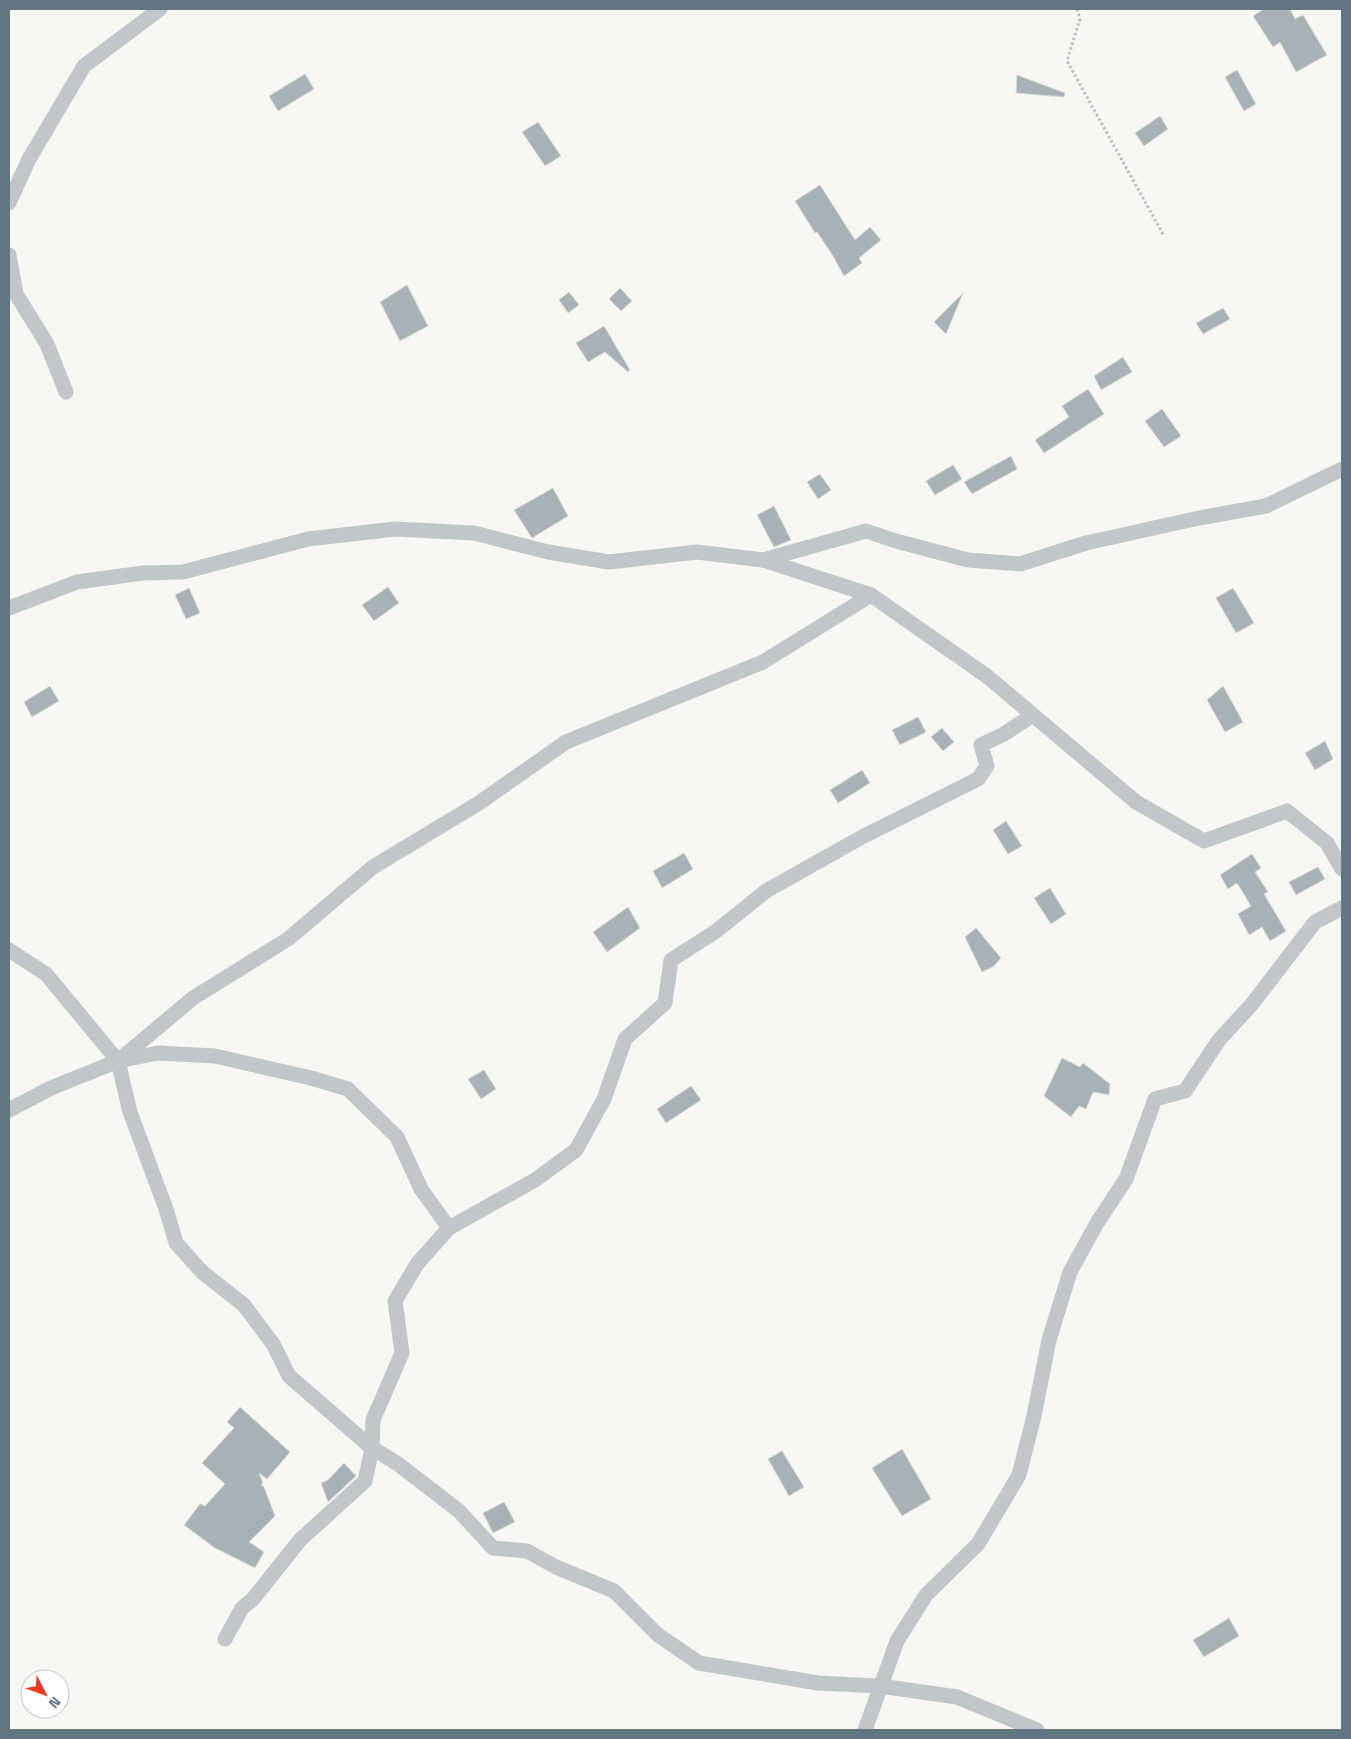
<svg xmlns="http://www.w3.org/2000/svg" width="1351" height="1739" font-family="'Space Grotesk',sans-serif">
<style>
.building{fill:#a7b2b6;stroke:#d9d9d7}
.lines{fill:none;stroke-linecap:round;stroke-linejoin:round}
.path{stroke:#babec0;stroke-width:3;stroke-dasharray:2.5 2.5;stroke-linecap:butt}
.street{stroke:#c0c6c9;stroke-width:15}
</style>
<rect width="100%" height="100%" fill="#f7f7f4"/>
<g class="building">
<path d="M1264,9H1290L1295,19L1303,15L1327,55L1296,72L1280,42L1273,47L1253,16Z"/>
<path d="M1237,70L1256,104L1244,111L1225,77Z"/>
<path d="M305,74L314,89L278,111L269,96Z"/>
<path d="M1017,75L1065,93L1064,97L1016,93Z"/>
<path d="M1160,116L1168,129L1144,146L1135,133Z"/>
<path d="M538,122L561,156L545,166L522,132Z"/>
<path d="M820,185L855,240L870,227L881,240L859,258L862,263L844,276L833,256L817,232L815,233L795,201Z"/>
<path d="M407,285L428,326L400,341L380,302Z"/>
<path d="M620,288L632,301L621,311L609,299Z"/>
<path d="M569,292L579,305L568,313L559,300Z"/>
<path d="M963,293L946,334L934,322Z"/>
<path d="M1223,308L1230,319L1203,334L1196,323Z"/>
<path d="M604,326L630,370L628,372L605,352L588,362L576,343Z"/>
<path d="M1123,357L1132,372L1101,390L1094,376Z"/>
<path d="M1088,389L1104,414L1044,453L1035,440L1069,417L1062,406Z"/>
<path d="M1162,409L1181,436L1164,447L1145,421Z"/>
<path d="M1011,456L1017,469L972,494L964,482Z"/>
<path d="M953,465L962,479L935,495L926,481Z"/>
<path d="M820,474L831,490L818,499L807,482Z"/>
<path d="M553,488L568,516L532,538L514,510Z"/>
<path d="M774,506L791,540L774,547L757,515Z"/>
<path d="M388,587L399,603L374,621L362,605Z"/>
<path d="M189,588L200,613L186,619L175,595Z"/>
<path d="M1233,588L1254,623L1236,633L1216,598Z"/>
<path d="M50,686L59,701L32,717L24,702Z"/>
<path d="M1223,686L1243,722L1225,732L1207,700Z"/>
<path d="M918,717L926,732L900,745L892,730Z"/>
<path d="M942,728L954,742L943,751L931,737Z"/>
<path d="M1325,741L1333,759L1315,770L1305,753Z"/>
<path d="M862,770L870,783L838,803L830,790Z"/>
<path d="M1006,821L1022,846L1008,854L993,830Z"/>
<path d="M684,853L693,869L662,888L653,871Z"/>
<path d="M1252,854L1261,868L1255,872L1268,892L1264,894L1286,931L1270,941L1262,927L1249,935L1238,914L1251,906L1237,883L1228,889L1220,875Z"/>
<path d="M1318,867L1325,879L1296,895L1289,882Z"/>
<path d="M1050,888L1066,914L1051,924L1034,898Z"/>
<path d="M628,907L640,928L607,952L593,932Z"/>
<path d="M976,928L1001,958L994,966L982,972L965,937Z"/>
<path d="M1062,1058L1080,1067L1083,1063L1110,1084L1109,1095L1093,1092L1086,1109L1079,1106L1071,1117L1044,1096Z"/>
<path d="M484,1070L496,1089L481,1099L468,1079Z"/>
<path d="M691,1086L701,1100L666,1123L657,1109Z"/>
<path d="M240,1407L290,1452L267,1479L259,1473L263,1483L261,1485L264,1487L275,1516L249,1542L264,1552L255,1568L215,1548L184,1525L200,1504L205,1506L225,1484L202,1463L234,1428L227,1422Z"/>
<path d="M902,1449L931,1499L902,1516L872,1468Z"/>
<path d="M782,1451L804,1487L789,1496L768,1459Z"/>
<path d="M344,1463L356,1476L328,1502L321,1483L328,1480Z"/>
<path d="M504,1502L515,1522L493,1533L483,1513Z"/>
<path d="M1229,1618L1239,1636L1204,1657L1193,1640Z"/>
</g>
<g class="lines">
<path class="path" d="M1077,9L1080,19L1067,61L1164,236"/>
<g class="street">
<path d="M9,203L29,159L84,66L160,9"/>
<path d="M9,255L16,294L47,344L66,392"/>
<path d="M763,560L866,531L896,541L968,560L1020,564L1086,543L1199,518L1266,506L1342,469"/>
<path d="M9,608L77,582L143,573L183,572L308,539L395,529L474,533L548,552L609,562L697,552L763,560L871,595L988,677L1136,802L1204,841L1287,811L1327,843L1342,869"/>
<path d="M9,950L46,974L118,1061L130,1112L166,1209L176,1243L202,1272L244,1305L273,1344L289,1376L372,1448L398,1464L459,1511L493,1548L527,1551L556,1567L614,1591L658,1635L699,1663L818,1683L880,1686L957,1697L1037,1730"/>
<path d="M118,1061L193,998L288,939L373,867L479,803L566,742L763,662L871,595"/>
<path d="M9,1110L51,1088L118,1061L158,1053L215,1056L311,1078L348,1089L397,1137L421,1189L449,1228"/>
<path d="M225,1639L242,1608L253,1599L300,1540L365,1481L372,1448L373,1420L402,1353L395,1301L417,1264L449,1228L535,1180L576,1150L604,1099L625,1039L665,1003L671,960L715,932L766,891L862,837L978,779L987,766L981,745L1004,734L1033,715"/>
<path d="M865,1730L897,1641L926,1595L978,1544L1019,1475L1034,1416L1049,1340L1070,1272L1097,1223L1126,1179L1155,1099L1185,1091L1219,1040L1252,1004L1315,922L1342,908"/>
</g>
</g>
<rect width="1351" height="1739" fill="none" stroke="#617680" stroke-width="20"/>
<g transform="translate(45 1694) rotate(131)"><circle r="24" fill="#ffffff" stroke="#c0c8cc"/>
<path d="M0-4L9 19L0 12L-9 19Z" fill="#e93c23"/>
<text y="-8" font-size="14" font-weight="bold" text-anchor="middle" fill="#617680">N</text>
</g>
</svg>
